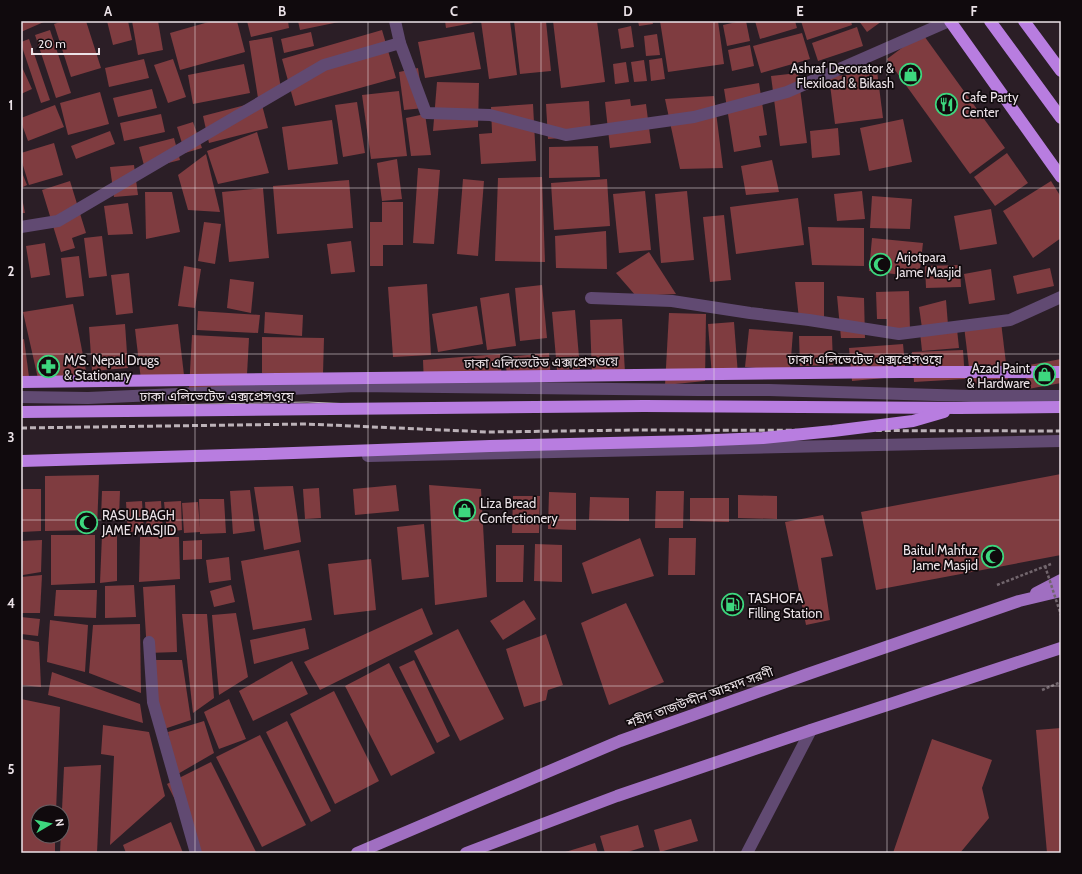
<svg xmlns="http://www.w3.org/2000/svg" width="1082" height="874" font-family="Cabin,'Noto Sans Bengali',sans-serif">
<style>
.building{fill:#7f3c40}
.lines{fill:none;stroke-linecap:round;stroke-linejoin:round}
.path{stroke:#72666d;stroke-width:2.5;stroke-dasharray:3 2;stroke-linecap:butt}
.lane{stroke:#614a72;stroke-width:12}
.street{stroke:#614a72;stroke-width:12}
.primary{stroke:#a06fc1;stroke-width:12}
.highway{stroke:#b87de0;stroke-width:12}
.tram{stroke:#bcb2b8;stroke-width:1}
.rail{stroke:#bcb2b8;stroke-width:3;stroke-dasharray:6 3;stroke-linecap:butt}
.path-bridge{stroke:#72666d;stroke-width:2.5;stroke-dasharray:3 2;stroke-linecap:butt}
.highway-bridge{stroke:#b87de0;stroke-width:12}
.grid{fill:none;stroke:#ebe2e7;stroke-width:1;stroke-opacity:0.55}
.labels{text-anchor:middle;stroke-width:3.5;stroke-linejoin:round;paint-order:stroke}
.poi-label{font-size:13px;fill:#ebe2e7;stroke:#100a0d;text-anchor:start}
.street-label{font-size:13px;fill:#ebe2e7;stroke:#100a0d}
.neatline{fill:none;stroke:#ebe2e7;stroke-width:1.5}
.grid-label{font-size:13px;text-anchor:middle;font-weight:bold;fill:#ebe2e7}
</style>
<rect width="100%" height="100%" fill="#2b1e26"/>
<g class="building">
<path d="M21,21H46L21,32Z"/>
<path d="M63,21H86L101,68L71,77L54,24Z"/>
<path d="M107,21H128L132,40L113,45Z"/>
<path d="M132,21H158L163,50L138,55Z"/>
<path d="M212,21H237L245,52L180,70L170,33Z"/>
<path d="M247,21H288L289,28L251,37Z"/>
<path d="M298,21H339V22L300,30Z"/>
<path d="M445,21H472L473,23L446,28Z"/>
<path d="M481,21H510L517,75L489,79Z"/>
<path d="M514,21H546L551,71L520,74Z"/>
<path d="M553,21H597L605,82L561,88Z"/>
<path d="M638,21H652L653,24L639,26Z"/>
<path d="M660,21H718L724,64L668,72Z"/>
<path d="M741,21H746L750,41L727,46L723,25Z"/>
<path d="M755,21H795L797,28L760,39Z"/>
<path d="M801,21H851L852,25L807,40Z"/>
<path d="M859,21H882L867,32Z"/>
<path d="M631,26L634,47L621,49L618,29Z"/>
<path d="M857,27L863,46L818,61L812,43Z"/>
<path d="M50,30L71,93L56,98L35,35Z"/>
<path d="M382,30L396,78L295,106L282,59Z"/>
<path d="M311,32L314,46L284,53L281,39Z"/>
<path d="M474,32L481,69L425,78L418,42Z"/>
<path d="M802,33L810,59L761,73L753,46Z"/>
<path d="M922,33L1005,148L970,174L887,59Z"/>
<path d="M657,34L660,55L646,56L644,36Z"/>
<path d="M272,37L282,94L258,98L249,41Z"/>
<path d="M29,39L50,100L41,103L21,44V42Z"/>
<path d="M750,45L754,66L732,71L728,50Z"/>
<path d="M662,58L665,79L651,81L649,60Z"/>
<path d="M144,59L149,78L109,87L105,68Z"/>
<path d="M173,59L186,97L168,103L154,65Z"/>
<path d="M644,60L647,81L634,82L631,62Z"/>
<path d="M626,62L629,82L615,84L613,64Z"/>
<path d="M244,64L250,93L193,104L188,75Z"/>
<path d="M21,65L32,89L21,94Z"/>
<path d="M418,68L424,108L404,110L399,72Z"/>
<path d="M877,71L883,118L835,124L829,77Z"/>
<path d="M798,73L807,143L780,146L771,76Z"/>
<path d="M437,82L479,83L478,127L433,131Z"/>
<path d="M759,83L767,135L759,136L761,147L734,152L724,89Z"/>
<path d="M152,89L157,108L118,117L113,98Z"/>
<path d="M399,91L407,156L371,159L362,95Z"/>
<path d="M100,92L109,124L68,135L60,103Z"/>
<path d="M714,96L723,168L680,169L665,99Z"/>
<path d="M630,99L631,106L646,104L651,143L610,148L605,102Z"/>
<path d="M261,101L268,128L209,143L203,116Z"/>
<path d="M589,101L591,136L548,139L546,104Z"/>
<path d="M357,102L365,153L343,157L335,105Z"/>
<path d="M533,104L536,161L481,164L479,134L492,133L491,107Z"/>
<path d="M55,105L64,127L28,141L21,122V118Z"/>
<path d="M161,114L165,132L124,141L120,123Z"/>
<path d="M425,114L431,155L411,156L406,118Z"/>
<path d="M903,119L912,162L869,171L860,128Z"/>
<path d="M332,120L338,164L288,170L282,127Z"/>
<path d="M193,122L202,148L185,153L177,127Z"/>
<path d="M838,128L840,155L812,158L810,131Z"/>
<path d="M110,131L115,144L76,159L71,146Z"/>
<path d="M257,132L269,173L218,184L207,151Z"/>
<path d="M174,138L180,160L145,169L139,147Z"/>
<path d="M54,143L63,175L29,185L21,159V153Z"/>
<path d="M598,146L600,177L549,178V147Z"/>
<path d="M1007,153L1028,183L995,206L974,177Z"/>
<path d="M206,154L220,212L188,210L178,175Z"/>
<path d="M397,159L402,199L382,201L377,163Z"/>
<path d="M772,160L779,192L746,195L741,166Z"/>
<path d="M134,165L138,195L114,197L110,167Z"/>
<path d="M418,168L440,170L434,244L413,243Z"/>
<path d="M21,170L27,185L21,188Z"/>
<path d="M542,177L545,262L495,261L498,178Z"/>
<path d="M463,179L484,181L478,256L457,254Z"/>
<path d="M607,179L610,226L554,230L551,183Z"/>
<path d="M349,180L353,228L277,234L273,186Z"/>
<path d="M70,181L86,233L72,238L75,248L61,252L42,190Z"/>
<path d="M1051,181L1061,197V238L1033,258L1003,211Z"/>
<path d="M263,188L269,258L229,262L222,192Z"/>
<path d="M645,191L651,250L619,253L613,194Z"/>
<path d="M687,191L694,260L661,263L655,194Z"/>
<path d="M862,191L865,219L837,221L834,194Z"/>
<path d="M145,192H172L180,232L146,239Z"/>
<path d="M872,196L912,199L910,229L870,228Z"/>
<path d="M22,198L25,213H21V199Z"/>
<path d="M798,198L804,245L736,254L730,207Z"/>
<path d="M382,202H403V245H383V266H370V222H382Z"/>
<path d="M128,203L133,234L108,235L104,206Z"/>
<path d="M991,209L997,244L960,250L954,216Z"/>
<path d="M724,215L731,280L710,282L703,217Z"/>
<path d="M204,222L221,224L215,264L198,261Z"/>
<path d="M808,227L864,228V266L812,265Z"/>
<path d="M606,231L607,269L556,268L555,236Z"/>
<path d="M102,236L107,276L89,278L84,238Z"/>
<path d="M872,238L923,243L919,277L869,271Z"/>
<path d="M351,241L355,272L331,274L327,244Z"/>
<path d="M45,243L50,275L31,278L26,246Z"/>
<path d="M649,252L676,294L636,296L616,273Z"/>
<path d="M79,256L84,296L66,298L61,258Z"/>
<path d="M960,265L961,287L926,288L925,266Z"/>
<path d="M184,266L201,269L195,308L178,306Z"/>
<path d="M1050,268L1054,286L1017,294L1013,276Z"/>
<path d="M991,269L995,300L969,304L964,274Z"/>
<path d="M129,273L133,313L116,315L111,275Z"/>
<path d="M230,279L254,282L251,313L227,308Z"/>
<path d="M795,282H824V317L799,319Z"/>
<path d="M427,284L431,355L393,357L388,287Z"/>
<path d="M542,285L547,338L520,341L515,288Z"/>
<path d="M909,291L910,331L887,332V319H877L876,292Z"/>
<path d="M509,293L516,346L487,350L480,298Z"/>
<path d="M837,296L864,298L865,338H841Z"/>
<path d="M946,300L948,325L922,328L919,307Z"/>
<path d="M73,304L88,381L39,383L23,312Z"/>
<path d="M477,306L483,344L438,352L432,314Z"/>
<path d="M575,310L580,369L557,370L552,312Z"/>
<path d="M198,311L260,315L258,333L197,330Z"/>
<path d="M265,312L303,315L302,336L264,333Z"/>
<path d="M669,313L706,314L705,381L665,385Z"/>
<path d="M622,319L625,373L592,375L590,320Z"/>
<path d="M734,322L738,375L712,377L708,324Z"/>
<path d="M1001,322L1008,380L971,384L964,326Z"/>
<path d="M125,324L128,368L92,371L89,327Z"/>
<path d="M178,324L184,375L141,380L135,329Z"/>
<path d="M749,329L793,332L790,371L745,367Z"/>
<path d="M957,329L959,348L922,351L920,332Z"/>
<path d="M192,335L249,338L246,393L189,390Z"/>
<path d="M799,336H832L833,365L800,366Z"/>
<path d="M262,337L324,338L323,374L262,373Z"/>
<path d="M24,339L29,377L21,378V340Z"/>
<path d="M903,344L906,376L852,381L849,348Z"/>
<path d="M963,350L965,379L914,382L912,352Z"/>
<path d="M549,353L551,380L508,384L505,357Z"/>
<path d="M500,354L502,380L424,386L423,360Z"/>
<path d="M1061,359V383L1028,389L1024,366Z"/>
<path d="M1061,474V555L876,590L861,512Z"/>
<path d="M99,475L97,530L45,531V476Z"/>
<path d="M396,485L399,511L355,515L353,489Z"/>
<path d="M429,485L481,489L487,597L435,605Z"/>
<path d="M293,486L301,542L264,550L254,487Z"/>
<path d="M319,488L321,518L305,519L303,489Z"/>
<path d="M21,489H41V531L21,532Z"/>
<path d="M250,490L255,531L233,534L230,491Z"/>
<path d="M102,491H120L119,518H101Z"/>
<path d="M656,491H684L683,528H655Z"/>
<path d="M549,492L576,493V530L548,529Z"/>
<path d="M738,495L777,496V519L738,518Z"/>
<path d="M513,496H540L539,533H512Z"/>
<path d="M590,497L629,498V521L589,520Z"/>
<path d="M690,498H729V522L690,521Z"/>
<path d="M199,499H224L226,533L200,534V532L184,533L182,503L198,502L200,528Z"/>
<path d="M142,501L144,531L128,532L126,502Z"/>
<path d="M161,501L163,531L147,532L145,502Z"/>
<path d="M181,501L182,530L167,532L164,502Z"/>
<path d="M823,515L833,556L821,558L830,620L806,625L785,522Z"/>
<path d="M424,524L429,577L402,580L397,527Z"/>
<path d="M117,533V581L100,583L102,535Z"/>
<path d="M51,535H95V583L51,585Z"/>
<path d="M140,537H179L180,579L139,582Z"/>
<path d="M640,538L654,576L592,594L582,563Z"/>
<path d="M669,538H696L695,575H668Z"/>
<path d="M42,540L41,572L23,575L21,541Z"/>
<path d="M202,540V559L183,560V541Z"/>
<path d="M535,544L562,545V582L534,581Z"/>
<path d="M496,545H524L523,582H496Z"/>
<path d="M299,550L312,620L253,630L241,561Z"/>
<path d="M229,557L231,580L209,583L206,560Z"/>
<path d="M371,559L376,610L334,615L328,564Z"/>
<path d="M42,575L40,613H21V577Z"/>
<path d="M134,585L136,617L105,618V586Z"/>
<path d="M175,585L177,652L147,653L143,587Z"/>
<path d="M231,585L235,602L214,607L210,591Z"/>
<path d="M56,590H97L96,618L54,616Z"/>
<path d="M524,600L536,619L503,640L490,621Z"/>
<path d="M626,603L664,682L609,705L581,623Z"/>
<path d="M422,608L433,634L320,690L304,662Z"/>
<path d="M236,613L248,677L219,695L212,615Z"/>
<path d="M182,614H207L214,698L193,713Z"/>
<path d="M21,617L40,619L38,636L21,634Z"/>
<path d="M50,620L88,625L85,672L47,662Z"/>
<path d="M140,624L141,693L89,673L93,625Z"/>
<path d="M305,628L309,649L254,664L250,640Z"/>
<path d="M458,629L504,719L460,741L414,651Z"/>
<path d="M546,634L563,685L548,690L546,700L524,707L506,649Z"/>
<path d="M21,639L39,642L41,687L21,685Z"/>
<path d="M153,660H182L191,720L161,730Z"/>
<path d="M414,660L450,736L437,743L399,667Z"/>
<path d="M292,661L308,694L253,721L239,691Z"/>
<path d="M389,663L435,753L391,776L345,686Z"/>
<path d="M52,672L140,704L143,723L48,695Z"/>
<path d="M334,691L379,781L335,804L290,714Z"/>
<path d="M21,699L60,707L56,812H38V836H55V853H21Z"/>
<path d="M229,699L246,739L219,749L204,712Z"/>
<path d="M204,721L214,753L176,775L168,732Z"/>
<path d="M287,721L331,811L311,822L266,732Z"/>
<path d="M103,725L149,732L165,796L110,845L114,756L101,754Z"/>
<path d="M1061,728V853H1047L1036,730Z"/>
<path d="M260,735L306,825L262,847L216,757Z"/>
<path d="M932,739L992,760L982,788L989,818L960,853H893Z"/>
<path d="M211,762L256,852L254,853H202L167,784Z"/>
<path d="M101,765L97,853H60L64,767Z"/>
<path d="M691,819L698,841L660,852L654,830Z"/>
<path d="M171,822L183,853H126L123,845Z"/>
<path d="M638,825L644,847L624,853H605L600,836Z"/>
<path d="M595,843L598,853H562Z"/>
</g>
<g class="lines">
<g class="path">
<path d="M997,585L1051,564"/>
<path d="M1042,690L1061,682"/>
</g>
<path class="lane" d="M149,642L153,702L196,853"/>
<g class="street">
<path d="M395,21L400,43"/>
<path d="M21,227L58,221L324,65L400,43L426,113L490,115L566,135L694,117L787,92L949,21"/>
<path d="M591,298L672,301L750,313L809,320L899,334L1010,320L1061,297"/>
<path d="M21,397L88,398L356,386L697,390H769L971,396H1061"/>
<path d="M368,456L1061,441"/>
<path d="M747,853L811,730"/>
</g>
<g class="primary">
<path d="M1036,593L1061,580"/>
<path d="M357,853L620,741L808,674L1019,601L1061,591"/>
<path d="M466,853L617,796L811,730L1061,648"/>
</g>
<g class="highway">
<path d="M950,21L1061,177"/>
<path d="M990,21L1061,118"/>
<path d="M1024,21L1061,71"/>
<path d="M21,382L900,372H1061"/>
<path d="M21,461L265,454"/>
</g>
<path class="tram" d="M21,408L307,402L488,410L638,408H970L1061,410"/>
<path class="rail" d="M21,428L306,424L488,432L638,430L1061,431"/>
<path class="path-bridge" d="M1045,566L1061,615"/>
<g class="highway-bridge">
<path d="M21,412L644,406L959,408L1061,407"/>
<path d="M265,454L490,446L692,441L763,438L833,431L913,421L944,412"/>
</g>
</g>
<path class="grid" d="M195,21V853M368,21V853M541,21V853M714,21V853M887,21V853M21,188H1061M21,354H1061M21,520H1061M21,686H1061"/>
<defs>
<symbol id="shop-ring" viewBox="-11 -11 22 22"><circle r="9.5" fill="#100a0d" stroke="#3dd77e" stroke-width="1.5"/><path d="M-5-2.5h2.3a2.7 3.5 0 0 1 5.4 0H5L5.5 6h-11ZM-1.5-2.5h3a1.5 2.3 0 0 0-3 0Z" fill="#3dd77e"/></symbol>
<symbol id="restaurant-ring" viewBox="-11 -11 22 22"><circle r="9.5" fill="#100a0d" stroke="#3dd77e" stroke-width="1.5"/><path d="M-5-6h1v4h1v-4h1v4h1v-4h1v5L-1.5 .5V6h-2V.5L-5-1ZM5-6V6H3V1.5H1.5Q1.5-4 5-6Z" fill="#3dd77e"/></symbol>
<symbol id="mosque-ring" viewBox="-11 -11 22 22"><circle r="9.5" fill="#100a0d" stroke="#3dd77e" stroke-width="1.5"/><path d="M3.5-4.9A6 6 0 1 0 3.5 4.9A5 5 0 1 1 3.5-4.9Z" fill="#3dd77e"/></symbol>
<symbol id="pharmacy-ring" viewBox="-11 -11 22 22"><circle r="9.5" fill="#100a0d" stroke="#3dd77e" stroke-width="1.5"/><path d="M-2-6h4v4h4v4h-4v4h-4v-4h-4v-4h4Z" fill="#3dd77e"/></symbol>
<symbol id="fuel-ring" viewBox="-11 -11 22 22"><circle r="9.5" fill="#100a0d" stroke="#3dd77e" stroke-width="1.5"/><path d="M-5.5-6h7V0h2V4h1.3V-2.5L3-4.5l.8-.8L6-3V5H2.5V1h-1V6h-7ZM-4.2-4.7v3.2H.2V-4.7Z" fill="#3dd77e"/></symbol>
</defs>
<g fill-rule="evenodd">
<use href="#shop-ring" x="898" y="62" width="25" height="25"/>
<use href="#restaurant-ring" x="934" y="92" width="25" height="25"/>
<use href="#mosque-ring" x="868" y="252" width="25" height="25"/>
<use href="#pharmacy-ring" x="36" y="354" width="25" height="25"/>
<use href="#shop-ring" x="1032" y="362" width="25" height="25"/>
<use href="#shop-ring" x="452" y="498" width="25" height="25"/>
<use href="#mosque-ring" x="74" y="510" width="25" height="25"/>
<use href="#mosque-ring" x="980" y="544" width="25" height="25"/>
<use href="#fuel-ring" x="720" y="592" width="25" height="25"/>
</g>
<g class="labels">
<g class="poi-label">
<text x="894" y="73" text-anchor="end">Ashraf Decorator &amp;<tspan x="894" dy="15">Flexiload &amp; Bikash</tspan></text>
<text x="962" y="102">Cafe Party<tspan x="962" dy="15">Center</tspan></text>
<text x="896" y="262">Arjotpara<tspan x="896" dy="15">Jame Masjid</tspan></text>
<text x="64" y="365">M/S. Nepal Drugs<tspan x="64" dy="15">&amp; Stationary</tspan></text>
<text x="1030" y="373" text-anchor="end">Azad Paint<tspan x="1030" dy="15">&amp; Hardware</tspan></text>
<text x="480" y="508">Liza Bread<tspan x="480" dy="15">Confectionery</tspan></text>
<text x="102" y="520">RASULBAGH<tspan x="102" dy="15">JAME MASJID</tspan></text>
<text x="978" y="555" text-anchor="end">Baitul Mahfuz<tspan x="978" dy="15">Jame Masjid</tspan></text>
<text x="748" y="603">TASHOFA<tspan x="748" dy="15">Filling Station</tspan></text>
</g>
<g class="street-label">
<text x="865" y="364">ঢাকা এলিভেটেড এক্সপ্রেসওয়ে</text>
<text transform="translate(541 362) rotate(-1)" y="5">ঢাকা এলিভেটেড এক্সপ্রেসওয়ে</text>
<text x="217" y="401">ঢাকা এলিভেটেড এক্সপ্রেসওয়ে</text>
<text transform="translate(700 697) rotate(-20)" y="5">শহীদ তাজউদ্দীন আহমদ সরণী</text>
</g>
</g>
<rect width="1082" height="874" fill="none" stroke="#100a0d" stroke-width="44"/>
<g transform="translate(50 824) rotate(81)"><circle r="19" fill="#100a0d" stroke="#686064"/>
<path d="M0-3L7 15L0 10L-7 15Z" fill="#3dd77e"/>
<text y="-6" font-size="11" font-weight="bold" text-anchor="middle" fill="#ebe2e7">N</text>
</g>
<path d="M32 48v6h67v-6" fill="none" stroke="#ebe2e7" stroke-width="2"/>
<text x="38" y="48" font-size="12" fill="#ebe2e7" stroke="#100a0d" stroke-width="3" paint-order="stroke">20 m</text>
<rect x="22" y="22" width="1038" height="830" class="neatline"/>
<g class="grid-label">
<text x="108" y="16">A</text>
<text x="282" y="16">B</text>
<text x="454" y="16">C</text>
<text x="628" y="16">D</text>
<text x="800" y="16">E</text>
<text x="974" y="16">F</text>
<text x="11" y="110">1</text>
<text x="11" y="276">2</text>
<text x="11" y="442">3</text>
<text x="11" y="608">4</text>
<text x="11" y="774">5</text>
</g>
</svg>
